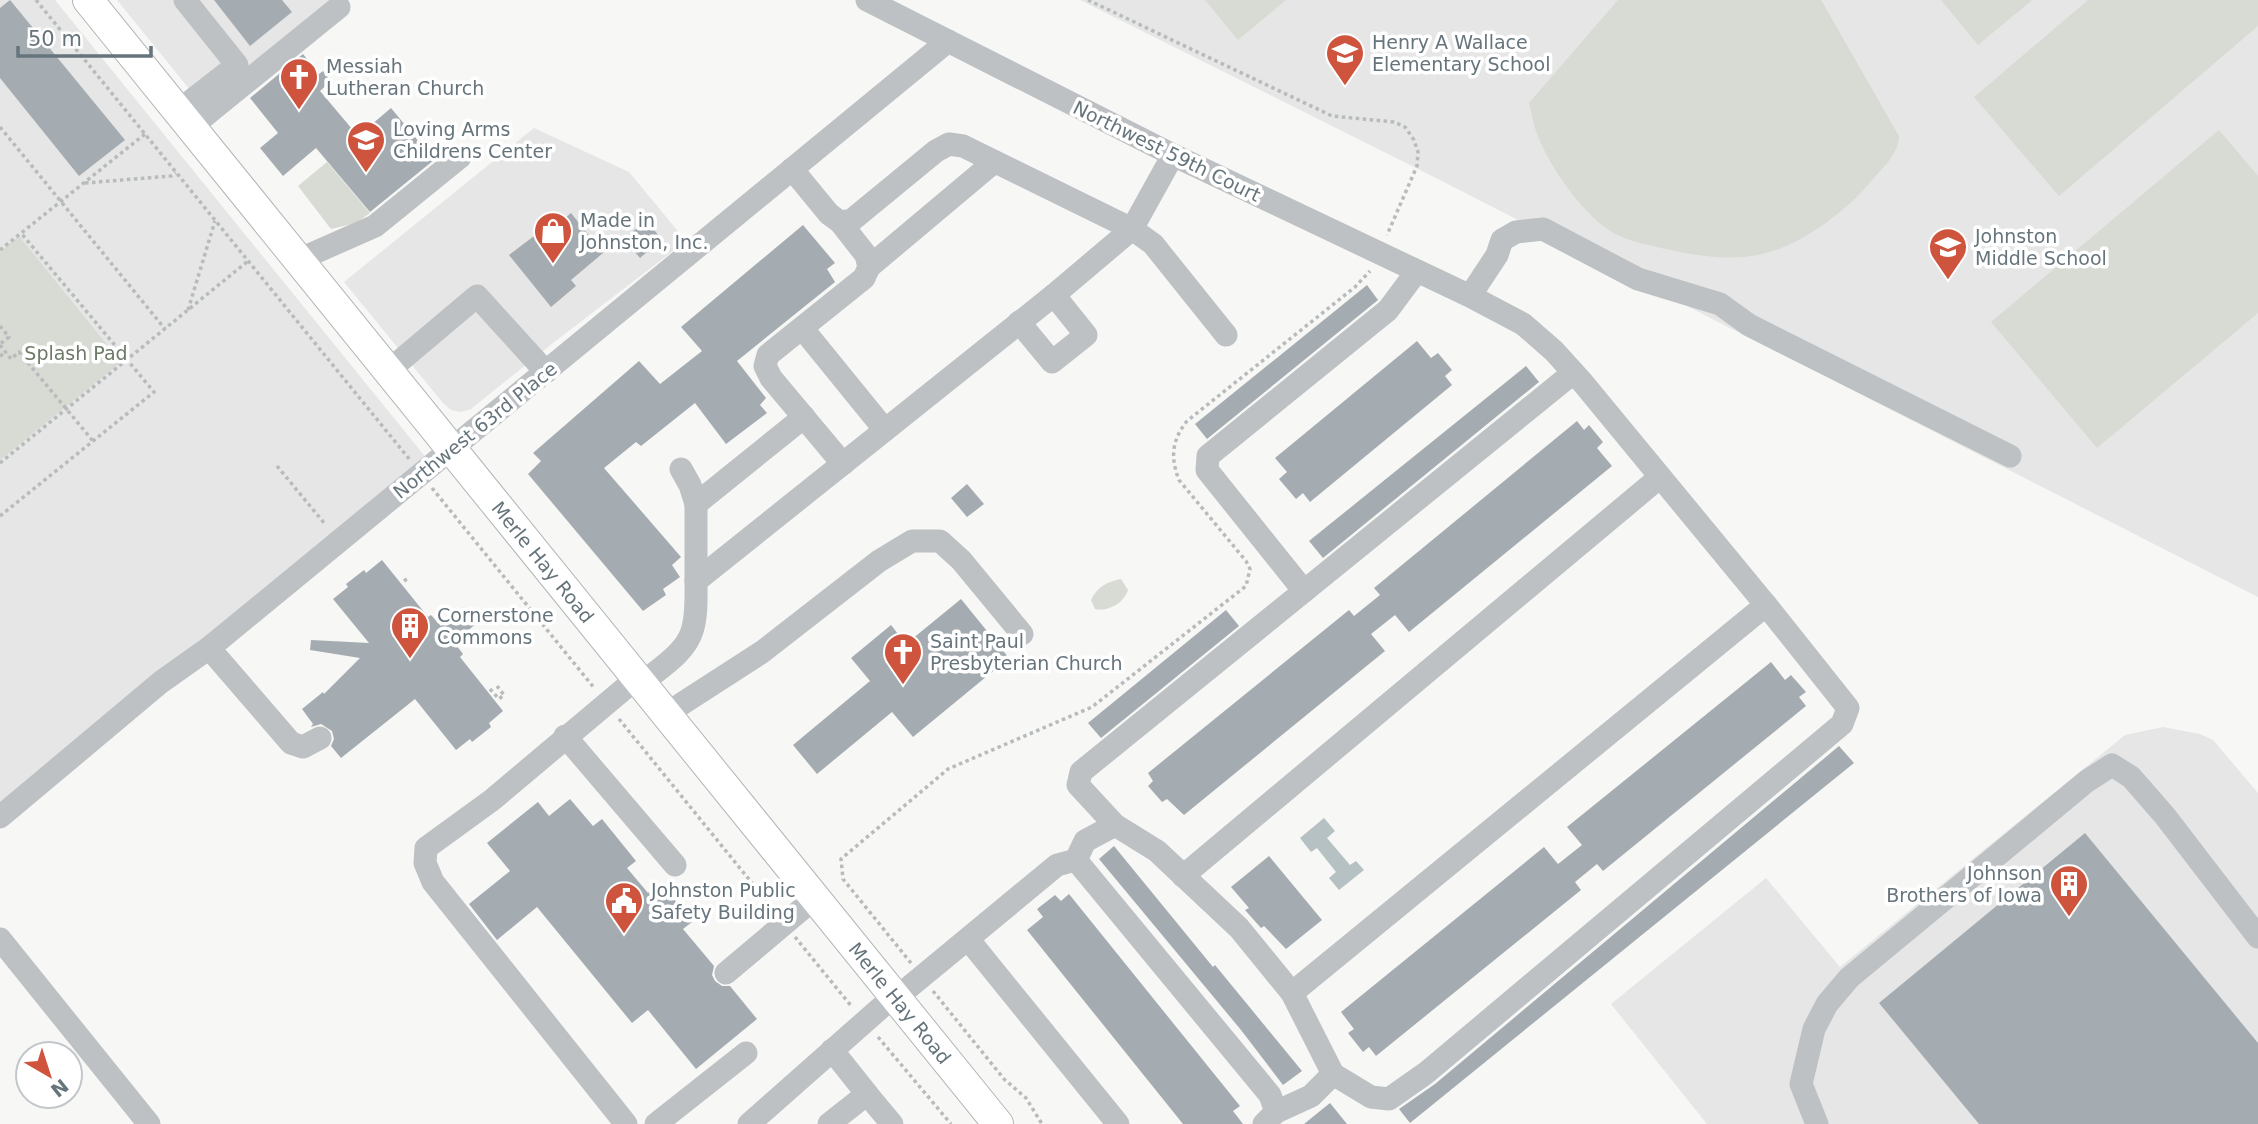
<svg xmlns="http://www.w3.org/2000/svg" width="2258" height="1124" font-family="'DejaVu Sans',sans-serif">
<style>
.built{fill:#e5e6e5}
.green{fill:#d7dbd4}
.water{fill:#b6c1c4}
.building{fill:#a5acb1}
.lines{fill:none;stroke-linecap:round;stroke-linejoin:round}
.major-casing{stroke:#b1b6b8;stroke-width:32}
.path{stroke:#b7bbbc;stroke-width:3.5;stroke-dasharray:3.5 3.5;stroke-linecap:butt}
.minor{stroke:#bdc1c4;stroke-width:23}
.major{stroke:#fff;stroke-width:30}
.labels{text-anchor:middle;stroke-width:7;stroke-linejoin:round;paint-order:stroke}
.poi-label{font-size:19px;fill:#66747c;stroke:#fff;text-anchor:start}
.street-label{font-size:19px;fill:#66747c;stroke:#fff}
.park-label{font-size:19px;fill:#6d7a68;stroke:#fff}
</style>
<rect width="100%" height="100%" fill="#f7f7f5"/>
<g class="built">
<path d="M0,0H55L432,465L0,817Z"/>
<path d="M117,0H336L204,107Z"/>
<path d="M1080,0H2258V597L1430,175Z"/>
<path d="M534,128L629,172L686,241L553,343L471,409L461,412L451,410L443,403L344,282Z"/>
<path d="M2163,727L2200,734L2213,740L2258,793V1124H1707L1611,1004L1766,878L1840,967L2125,735Z"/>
</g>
<g class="green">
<path d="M1205,0H1286L1238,40Z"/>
<path d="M1618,0H1821L1899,136C1899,155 1879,171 1868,185C1841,215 1801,245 1762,254C1731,262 1691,255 1661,248C1642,243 1621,240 1606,228C1580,209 1551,168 1539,139C1534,128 1532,114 1529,103Z"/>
<path d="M1941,0H2032L1978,45Z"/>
<path d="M2088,0H2258V26L2059,196L1974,97Z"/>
<path d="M2219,130L2258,176V313L2097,448L1991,322Z"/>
<path d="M327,162L370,213L356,223L331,229L298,186Z"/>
<path d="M19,236L121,362L0,460V252Z"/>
<path d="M1121,579L1128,590C1124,603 1108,612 1095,609L1091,600C1096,588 1108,581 1121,579Z"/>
</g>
<path class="water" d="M1324,818L1335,831L1327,838L1350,865L1356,861L1364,870L1339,890L1329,878L1336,872L1317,848L1311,852L1300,838Z"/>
<g class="building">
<path d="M10,0L125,140L79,176L0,78V8Z"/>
<path d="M214,0H282L292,12L250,46Z"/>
<path d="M303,54L319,74L323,71L331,81L320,91L358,136L391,108L434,160L370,212L316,148L283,176L260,148L278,133L250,98Z"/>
<path d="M571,213L603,253L571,280L576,286L551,307L509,255L534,236L538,241Z"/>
<path d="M649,224L660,237L652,243L654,246L640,258L624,239L638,227L641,231Z"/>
<path d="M803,225L835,263L827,269L835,282L737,361L766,398L760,405L767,413L726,444L695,403L641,446L636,442L604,468L681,557L672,565L680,577L663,589L666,595L643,611L528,474L541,461L533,453L639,361L660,384L702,351L681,327Z"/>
<path d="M1367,285L1378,300L1207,439L1195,424Z"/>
<path d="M1417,341L1431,358L1438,353L1452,370L1445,376L1452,385L1310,502L1303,493L1296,499L1279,479L1287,472L1275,458Z"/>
<path d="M1526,366L1539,382L1323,558L1309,541Z"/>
<path d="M1577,421L1584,430L1589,425L1603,442L1597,448L1612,466L1409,632L1395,615L1371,634L1385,651L1184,815L1167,799L1162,802L1148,786L1153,781L1148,773L1349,610L1354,616L1380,595L1374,588Z"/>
<path d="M967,484L984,504L967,517L951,498Z"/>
<path d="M382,560L428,617L431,615L441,626L464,607L477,623L454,642L463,654L460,657L503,711L489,723L491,727L472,742L470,739L456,750L415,699L341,758L331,746L334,739L332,731L321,724L311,727L313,724L302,709L323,692L324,694L360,658L310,650L311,640L369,643L333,599L348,587L346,584L364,570L366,573Z"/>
<path d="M961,599L1009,658L913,737L892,712L817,774L793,745L870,681L851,658L891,625L906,644Z"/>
<path d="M1226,610L1239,626L1101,738L1088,723Z"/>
<path d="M1771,662L1785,680L1791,675L1806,692L1799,697L1806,706L1603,871L1597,864L1575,882L1581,890L1376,1056L1369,1047L1363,1052L1348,1033L1354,1029L1341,1012L1544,847L1558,864L1582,845L1567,827Z"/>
<path d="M1839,746L1854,763L1410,1123L1399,1109L1435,1084Z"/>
<path d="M570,799L593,826L602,819L636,861L627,868L648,893L661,883L692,922L683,929L714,966L712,975L715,981L722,986H730L757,1019L696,1069L648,1010L632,1023L537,907L497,940L469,904L510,871L487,843L538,802L549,816Z"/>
<path d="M2085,833L2258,1043V1124H1979L1879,1003Z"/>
<path d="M1114,846L1213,967L1215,965L1302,1071L1283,1085L1241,1030L1099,859Z"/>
<path d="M1269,856L1322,920L1286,949L1264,926L1261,928L1245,910L1249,908L1231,887Z"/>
<path d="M1069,894L1240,1106L1233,1111L1243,1124H1183L1027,930L1043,917L1037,909L1055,895L1061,901Z"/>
<path d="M1330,1103L1347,1124H1304Z"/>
</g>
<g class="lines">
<defs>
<path id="major" d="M88,0L998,1124"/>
</defs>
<use href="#major" class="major-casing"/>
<g class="path">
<path d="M36,0L410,460"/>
<path d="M1088,0L1332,116L1394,122L1405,127L1414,140L1418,152L1417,166L1387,235"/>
<path d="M0,127L165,329"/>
<path d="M85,183L171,176L176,173"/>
<path d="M0,250L145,134"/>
<path d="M188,310L215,221"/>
<path d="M0,326L9,337L0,344"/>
<path d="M0,345L11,359L19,352L93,441"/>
<path d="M0,356L6,352"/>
<path d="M0,463L248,261"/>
<path d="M277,466L325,524"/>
<path d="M432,488L595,689"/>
<path d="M0,516L154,392L21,233"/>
<path d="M404,581L408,578"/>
<path d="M490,689L499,699L504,695L497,686"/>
<path d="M619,719L773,909"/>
<path d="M795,937L852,1007"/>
<path d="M911,963L843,879L841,859L948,769L1092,707L1246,586L1250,569L1246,561L1179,480C1170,457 1172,440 1187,421L1355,287L1370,271"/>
<path d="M933,991L1004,1079L1026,1098L1042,1124"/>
<path d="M878,1037L951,1124"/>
</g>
<g class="minor">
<path d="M867,0L1173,155L1470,296L1523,324L1554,351L1583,383L1766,605L1292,993"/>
<path d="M178,111L237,65L185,0"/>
<path d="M191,127L339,7"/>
<path d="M792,169L829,214L840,222L852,220L936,151L949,144L963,146L1132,229L1153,244L1226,335"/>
<path d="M840,222L866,255L869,267L864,278L768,355L765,366L771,378L843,464"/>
<path d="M298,260L375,226L460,157"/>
<path d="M869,267L994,162"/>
<path d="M1470,296L1497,255L1502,240L1516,232L1543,229L1638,279L1720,304L1749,325L2010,456"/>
<path d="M1019,322L1052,362L1086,335L1054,295"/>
<path d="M802,328L885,430"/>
<path d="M388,371L477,296L546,372"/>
<path d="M681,469L690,485L696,504"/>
<path d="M696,581V504L804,417"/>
<path d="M1304,591L1207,470L1208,456L1388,310L1417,271"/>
<path d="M209,648L291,743L303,747L320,738"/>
<path d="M641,684C658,669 685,654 692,631C697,616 696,597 696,581L1054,295L1132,229L1173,155"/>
<path d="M666,714L762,652L879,561L912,541H940L961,560L1022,634"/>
<path d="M565,736L675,865"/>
<path d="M0,817L161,682L209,648L948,41"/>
<path d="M1115,825L1078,785L1081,772L1573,373"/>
<path d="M1076,860L1085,841L1115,825L1157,851L1239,928L1292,993L1333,1074L1311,1096L1276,1112"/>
<path d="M1183,876L1660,477"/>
<path d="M0,939L149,1124"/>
<path d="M968,939L1118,1124"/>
<path d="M726,973L815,898"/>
<path d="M896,998L1057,865L1076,860L1270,1095L1276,1112L1264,1124"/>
<path d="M1333,1074L1371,1097L1389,1099L1426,1073L1842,724L1848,708L1766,605"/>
<path d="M867,1094L892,1124"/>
<path d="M626,1124L433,882L425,863L426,848L492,800L637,678"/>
<path d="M656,1124L746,1053"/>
<path d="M749,1124L894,996"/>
<path d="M829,1124L867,1094L832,1050"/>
<path d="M1817,1124L1801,1084L1814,1029L1827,1004L1849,978L2087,781L2112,765L2131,777L2165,816L2258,937"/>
</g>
<use href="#major" class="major"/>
</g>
<defs>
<symbol id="school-pin" viewBox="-11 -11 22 30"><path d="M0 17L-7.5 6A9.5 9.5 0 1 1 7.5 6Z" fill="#ce543e" stroke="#fff"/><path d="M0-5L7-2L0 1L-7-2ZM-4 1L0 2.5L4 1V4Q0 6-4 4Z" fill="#fff"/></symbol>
<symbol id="church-pin" viewBox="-11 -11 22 30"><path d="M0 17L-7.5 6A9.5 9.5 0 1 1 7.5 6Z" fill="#ce543e" stroke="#fff"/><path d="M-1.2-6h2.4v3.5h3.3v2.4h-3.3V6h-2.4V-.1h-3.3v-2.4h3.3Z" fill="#fff"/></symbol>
<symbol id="shop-pin" viewBox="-11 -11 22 30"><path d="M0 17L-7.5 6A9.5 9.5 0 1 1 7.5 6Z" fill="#ce543e" stroke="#fff"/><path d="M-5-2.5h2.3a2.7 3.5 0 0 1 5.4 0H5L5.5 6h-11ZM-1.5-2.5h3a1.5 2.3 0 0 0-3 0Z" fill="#fff"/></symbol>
<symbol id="building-pin" viewBox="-11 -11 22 30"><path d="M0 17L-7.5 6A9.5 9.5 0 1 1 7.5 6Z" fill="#ce543e" stroke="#fff"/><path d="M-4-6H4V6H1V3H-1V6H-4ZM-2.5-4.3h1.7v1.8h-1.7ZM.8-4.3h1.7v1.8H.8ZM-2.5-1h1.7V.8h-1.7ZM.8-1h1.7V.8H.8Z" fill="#fff"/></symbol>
<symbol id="civic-pin" viewBox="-11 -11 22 30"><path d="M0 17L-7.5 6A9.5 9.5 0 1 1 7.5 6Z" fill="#ce543e" stroke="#fff"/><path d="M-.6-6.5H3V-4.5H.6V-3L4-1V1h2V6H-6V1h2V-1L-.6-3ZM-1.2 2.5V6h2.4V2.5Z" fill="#fff"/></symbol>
</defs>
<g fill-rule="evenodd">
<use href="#school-pin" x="1323" y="31" width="44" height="60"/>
<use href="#church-pin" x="277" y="55" width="44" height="60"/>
<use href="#school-pin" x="344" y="118" width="44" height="60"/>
<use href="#shop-pin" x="531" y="209" width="44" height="60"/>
<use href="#school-pin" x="1926" y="225" width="44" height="60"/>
<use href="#building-pin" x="388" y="604" width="44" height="60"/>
<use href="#church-pin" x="881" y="630" width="44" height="60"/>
<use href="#building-pin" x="2047" y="862" width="44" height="60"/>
<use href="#civic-pin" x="602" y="879" width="44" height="60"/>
</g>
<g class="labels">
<g class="poi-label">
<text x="1372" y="49">Henry A Wallace<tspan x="1372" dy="22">Elementary School</tspan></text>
<text x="326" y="73">Messiah<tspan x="326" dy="22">Lutheran Church</tspan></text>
<text x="393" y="136">Loving Arms<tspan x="393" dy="22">Childrens Center</tspan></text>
<text x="580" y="227">Made in<tspan x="580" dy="22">Johnston, Inc.</tspan></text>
<text x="1975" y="243">Johnston<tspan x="1975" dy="22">Middle School</tspan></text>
<text x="437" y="622">Cornerstone<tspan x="437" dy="22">Commons</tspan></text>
<text x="930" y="648">Saint Paul<tspan x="930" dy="22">Presbyterian Church</tspan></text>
<text x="2042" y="880" text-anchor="end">Johnson<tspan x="2042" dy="22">Brothers of Iowa</tspan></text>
<text x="651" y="897">Johnston Public<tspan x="651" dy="22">Safety Building</tspan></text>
</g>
<g class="street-label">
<text transform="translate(1167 151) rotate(26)" y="7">Northwest 59th Court</text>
<text transform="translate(475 430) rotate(-39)" y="7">Northwest 63rd Place</text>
<text transform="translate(543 562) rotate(51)" y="7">Merle Hay Road</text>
<text transform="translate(900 1003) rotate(51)" y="7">Merle Hay Road</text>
</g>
<g class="park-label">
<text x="76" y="360">Splash Pad</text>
</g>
</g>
<g transform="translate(49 1075) rotate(141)"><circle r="33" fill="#ffffff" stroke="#c2c7cb" stroke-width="2"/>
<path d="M0-5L12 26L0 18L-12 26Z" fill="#ce543e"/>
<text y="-10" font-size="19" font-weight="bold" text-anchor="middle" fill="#66747c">N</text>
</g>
<path d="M18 46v10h133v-10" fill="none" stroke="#66747c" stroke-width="3.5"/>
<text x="28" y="46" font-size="21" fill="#66747c" stroke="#ffffff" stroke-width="5" paint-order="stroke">50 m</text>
</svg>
